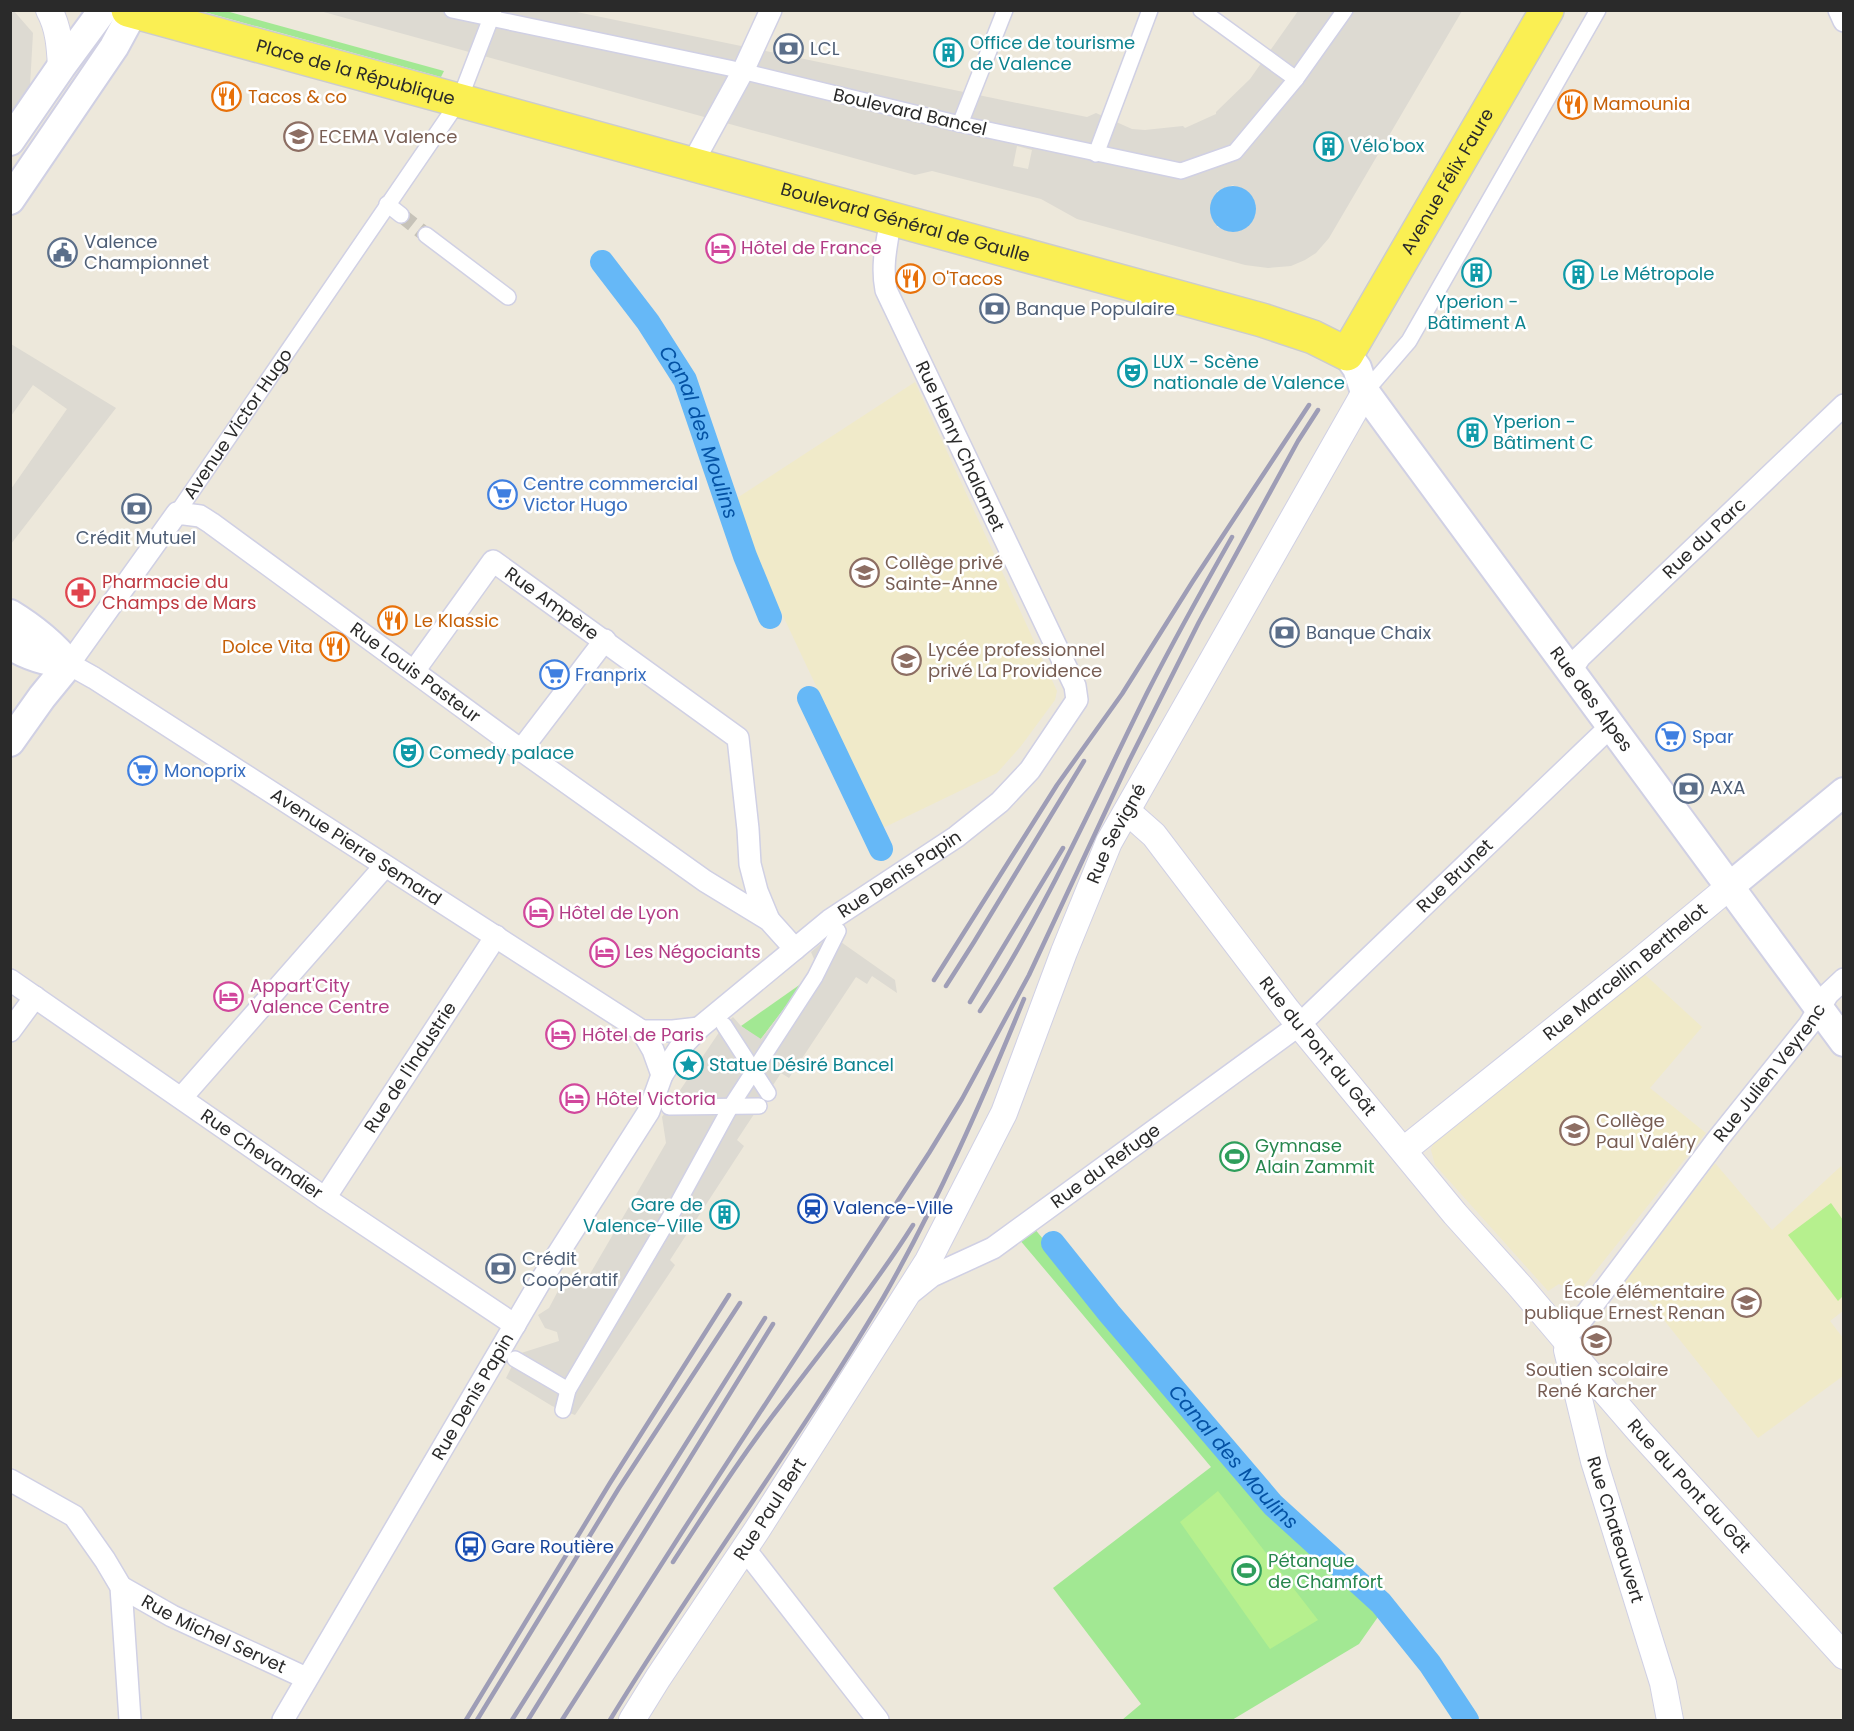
<svg xmlns="http://www.w3.org/2000/svg" width="1854" height="1731" font-family="Poppins,sans-serif">
<style>
.education{fill:#f0eac9}
.green{fill:#a2e893}
.pitch{fill:#b6f08e}
.plaza{fill:#dddad2;fill-rule:evenodd}
.water{fill:#66b8f7}
.lines{fill:none;stroke-linecap:round;stroke-linejoin:round}
.canal{stroke:#66b8f7;stroke-width:24}
.pedestrian-tunnel{stroke:#c6c2b8;stroke-width:15;stroke-dasharray:15 8;stroke-linecap:butt}
.pedestrian-casing{stroke:#d0d0e4;stroke-width:18}
.minor-casing{stroke:#d0d0e4;stroke-width:24}
.tertiary-casing{stroke:#d0d0e4;stroke-width:28}
.secondary-casing{stroke:#d0d0e4;stroke-width:32}
.primary-casing{stroke:#ccc;stroke-width:36}
.pedestrian{stroke:#fff;stroke-width:15}
.minor{stroke:#fff;stroke-width:21}
.tertiary{stroke:#fff;stroke-width:26}
.secondary{stroke:#fff;stroke-width:28}
.primary{stroke:#faef53;stroke-width:33}
.rail{stroke:#9e9db6;stroke-width:4.5}
.labels{text-anchor:middle;stroke-width:5;stroke-linejoin:round;paint-order:stroke}
.culture-label{font-size:18px;fill:#0d838f;stroke:#fff;text-anchor:start}
.service-label{font-size:18px;fill:#4e5e75;stroke:#fff;text-anchor:start}
.street-label{font-size:18px;fill:#2a2a2a;stroke:#fff}
.food-label{font-size:18px;fill:#c56008;stroke:#fff;text-anchor:start}
.education-label{font-size:18px;fill:#785e54;stroke:#fff;text-anchor:start}
.hotel-label{font-size:18px;fill:#b23c85;stroke:#fff;text-anchor:start}
.shop-label{font-size:18px;fill:#366cbe;stroke:#fff;text-anchor:start}
.health-label{font-size:18px;fill:#be3a42;stroke:#fff;text-anchor:start}
.leisure-label{font-size:18px;fill:#27864d;stroke:#fff;text-anchor:start}
.transit-label{font-size:18px;fill:#164399;stroke:#fff;text-anchor:start}
.water-label{font-size:20px;font-style:italic;fill:#0452a4;stroke:#fff}
</style>
<rect width="100%" height="100%" fill="#ede8db"/>
<g class="education">
<path d="M915,382L1057,691L1055,700L1021,746L997,773L883,828L751,548L737,498Z"/>
<path d="M1640,970L1702,1027L1650,1088L1706,1133L1578,1293L1559,1284L1548,1291L1435,1165L1431,1150L1433,1144L1436,1139Z"/>
<path d="M1715,1163L1772,1230L1841,1166L1843,1170V1311L1830,1321L1843,1338V1376L1758,1438L1648,1300L1624,1283Z"/>
</g>
<g class="green">
<path d="M201,11H226L444,71L441,77Z"/>
<path d="M805,981L760,1040L741,1026Z"/>
<path d="M1029,1222L1228,1462L1380,1614L1359,1644L1232,1720H1122L1141,1704L1053,1588L1211,1467L1014,1233Z"/>
</g>
<g class="pitch">
<path d="M1831,1203L1843,1220V1296L1838,1301L1788,1235Z"/>
<path d="M1218,1491L1318,1620L1270,1649L1180,1522Z"/>
</g>
<g class="plaza">
<path d="M13,10L33,33L30,86L11,116L10,11Z"/>
<path d="M320,11H572L1012,102L1087,117L1096,113L1132,129L1145,130L1183,126L1185,128L1216,114V112L1250,79L1298,11H1462L1329,238L1316,253L1305,260L1291,266L1268,268L1245,265L1077,219L1041,199L932,171L915,175ZM1017,146L1032,150L1028,169L1013,166ZM1233,185L1256,204V211L1254,218L1231,232L1217,227V191Z"/>
<path d="M11,344L116,408L11,544V489L67,409L33,385L11,416Z"/>
<path d="M831,935L895,980L897,993L872,976L867,984L856,977L789,1078L781,1073L737,1140L744,1146L670,1260L675,1265L575,1415L552,1406L506,1378L518,1354L559,1341L557,1332L545,1328L538,1315L549,1308L559,1289L583,1286L666,1143L662,1117L724,1025L733,1017L741,1026L761,1039L805,981L812,968L814,959L811,952Z"/>
</g>
<circle class="water" cx="1233" cy="209" r="23"/>
<g class="lines">
<g class="canal">
<path id="s1" d="M602,262L648,322L685,380L745,556L770,617"/>
<path d="M809,698L881,849"/>
<path id="s2" d="M1053,1243L1109,1313L1273,1505L1381,1603L1430,1664L1467,1720"/>
</g>
<path class="pedestrian-tunnel" d="M401,215L426,235"/>
<defs>
<g id="pedestrian">
<path d="M452,10L729,68L960,124L1181,171L1235,152L1296,79L1345,10"/>
<path d="M1201,10L1296,79"/>
<path d="M960,124L1005,10"/>
<path d="M1096,154L1150,10"/>
<path d="M387,204L401,215"/>
<path d="M426,235L508,297"/>
<path d="M1365,392L1409,341L1598,10"/>
<path id="s3" d="M177,513L459,101L494,10"/>
<path d="M724,1025L768,1093"/>
<path d="M669,1107L759,1106"/>
<path d="M515,1359L568,1390"/>
<path d="M563,1410L568,1390L674,1210L731,1106L815,977L838,931"/>
</g>
<g id="minor">
<path d="M1839,10L1844,21"/>
<path d="M692,164L743,71L771,10"/>
<path id="s4" d="M414,671L493,561L738,738L748,829L750,864L757,891L769,920"/>
<path id="s5" d="M1570,672L1580,657L1844,405"/>
<path d="M521,750L605,640"/>
<path id="s6" d="M10,980L325,1198L515,1325"/>
<path d="M10,1031L35,997"/>
<path d="M642,1031H673L699,1028"/>
<path id="s7" d="M662,1075L653,1050L642,1031L94,678L69,664L177,513L200,516L211,523L521,750L705,881L769,920L795,949"/>
<path d="M182,1097L385,866"/>
<path id="s8" d="M325,1198L496,936"/>
<path id="s9" d="M912,1292L932,1276L993,1248L1299,1025L1610,727"/>
<path id="s10" d="M1564,1338L1580,1322L1717,1140L1809,1025L1828,994L1844,979"/>
<path d="M10,1480L74,1516L105,1560L121,1587L130,1720"/>
<path d="M744,1548L878,1720"/>
<path id="s11" d="M121,1587L172,1616L306,1678"/>
<path id="s12" d="M283,1720L540,1282L649,1111L662,1075L679,1049L699,1028L830,920L956,837L1000,802L1030,770L1077,700L1075,686L886,290C881,265 887,243 891,218"/>
</g>
<g id="tertiary">
<path d="M49,10C59,28 60,48 61,67"/>
<path id="s13" d="M1128,812L1154,835L1287,1010L1455,1214L1519,1285L1564,1338L1582,1365L1640,1432L1844,1656"/>
<path id="s14" d="M1404,1150L1635,965L1729,887"/>
<path id="s15" d="M1567,1350L1594,1461L1663,1683L1670,1720"/>
<path id="s16" d="M632,1720L658,1678L757,1530L928,1261L1004,1113L1064,952L1109,842L1365,392"/>
</g>
<g id="secondary">
<path d="M10,141L61,67L103,10"/>
<path d="M10,200L114,47L133,12"/>
<path id="s17" d="M1347,354L1357,368L1365,392L1392,429L1844,1042"/>
<path d="M10,614C33,628 52,643 69,664"/>
<path d="M10,645C29,657 47,662 69,664"/>
<path d="M10,742L42,697L69,664"/>
<path d="M1729,887L1844,792"/>
</g>
<g id="primary">
<path id="s18" d="M128,10L1262,320L1313,337L1347,354L1547,10"/>
</g>
</defs>
<use href="#pedestrian" class="pedestrian-casing"/>
<use href="#minor" class="minor-casing"/>
<use href="#tertiary" class="tertiary-casing"/>
<use href="#secondary" class="secondary-casing"/>
<use href="#primary" class="primary-casing"/>
<use href="#pedestrian" class="pedestrian"/>
<use href="#minor" class="minor"/>
<use href="#tertiary" class="tertiary"/>
<use href="#secondary" class="secondary"/>
<use href="#primary" class="primary"/>
<g class="rail">
<path d="M934,980L1057,785L1122,694L1193,581L1309,405"/>
<path d="M946,986L974,942L1084,761"/>
<path d="M970,1002L1063,848"/>
<path d="M980,1011C1046,910 1094,800 1147,693C1174,640 1203,588 1232,537"/>
<path d="M673,1562C709,1507 744,1452 784,1401C828,1342 874,1287 913,1225"/>
<path d="M466,1720L610,1483L729,1295"/>
<path d="M477,1720L619,1488L740,1303"/>
<path d="M512,1720L765,1318"/>
<path d="M528,1720L773,1324"/>
<path d="M562,1720L684,1529L929,1153L962,1099L1029,975L1129,761L1199,622L1298,441L1318,410"/>
<path d="M610,1720C697,1577 798,1442 883,1298C938,1202 982,1101 1024,999"/>
</g>
</g>
<defs>
<symbol id="bank-ring" viewBox="-11 -11 22 22"><circle r="9.5" fill="#fff" stroke="#5c6f8a" stroke-width="1.5"/><path d="M-6-4H6V4H-6ZM0-2.3a2.3 2.3 0 1 0 0 4.6a2.3 2.3 0 1 0 0-4.6Z" fill="#5c6f8a"/></symbol>
<symbol id="building-ring" viewBox="-11 -11 22 22"><circle r="9.5" fill="#fff" stroke="#0f9aa8" stroke-width="1.5"/><path d="M-4-6H4V6H1V3H-1V6H-4ZM-2.5-4.3h1.7v1.8h-1.7ZM.8-4.3h1.7v1.8H.8ZM-2.5-1h1.7V.8h-1.7ZM.8-1h1.7V.8H.8Z" fill="#0f9aa8"/></symbol>
<symbol id="restaurant-ring" viewBox="-11 -11 22 22"><circle r="9.5" fill="#fff" stroke="#e8710a" stroke-width="1.5"/><path d="M-5-6h1v4h1v-4h1v4h1v-4h1v5L-1.5 .5V6h-2V.5L-5-1ZM5-6V6H3V1.5H1.5Q1.5-4 5-6Z" fill="#e8710a"/></symbol>
<symbol id="university-ring" viewBox="-11 -11 22 22"><circle r="9.5" fill="#fff" stroke="#8d6e63" stroke-width="1.5"/><path d="M0-5L7-2L0 1L-7-2ZM-4 1L0 2.5L4 1V4Q0 6-4 4Z" fill="#8d6e63"/></symbol>
<symbol id="hotel-ring" viewBox="-11 -11 22 22"><circle r="9.5" fill="#fff" stroke="#d1479c" stroke-width="1.5"/><path d="M-6-4.5h1.5V1H6V5H4.5V3h-9V5H-6ZM-4 0a1.8 1.8 0 1 1 3.6 0ZM.5 0V-2.5h3Q6-2.5 6 0Z" fill="#d1479c"/></symbol>
<symbol id="civic-ring" viewBox="-11 -11 22 22"><circle r="9.5" fill="#fff" stroke="#5c6f8a" stroke-width="1.5"/><path d="M-.6-6.5H3V-4.5H.6V-3L4-1V1h2V6H-6V1h2V-1L-.6-3ZM-1.2 2.5V6h2.4V2.5Z" fill="#5c6f8a"/></symbol>
<symbol id="theatre-ring" viewBox="-11 -11 22 22"><circle r="9.5" fill="#fff" stroke="#0f9aa8" stroke-width="1.5"/><path d="M-5-5.5Q0-4 5-5.5V0Q5 5 0 6Q-5 5-5 0ZM-3.3-2.5H-1v1.5H-3.3ZM1-2.5H3.3v1.5H1ZM-2.8 1Q0 5.5 2.8 1Z" fill="#0f9aa8"/></symbol>
<symbol id="supermarket-ring" viewBox="-11 -11 22 22"><circle r="9.5" fill="#fff" stroke="#3f7fe0" stroke-width="1.5"/><path d="M-6-5.5h2.5l.6 2H6L4.5 2H-2.5L-4.4-4H-6ZM-1.5 3.2a1.3 1.3 0 1 0 .1 0ZM3 3.2a1.3 1.3 0 1 0 .1 0Z" fill="#3f7fe0"/></symbol>
<symbol id="school-ring" viewBox="-11 -11 22 22"><circle r="9.5" fill="#fff" stroke="#8d6e63" stroke-width="1.5"/><path d="M0-5L7-2L0 1L-7-2ZM-4 1L0 2.5L4 1V4Q0 6-4 4Z" fill="#8d6e63"/></symbol>
<symbol id="pharmacy-ring" viewBox="-11 -11 22 22"><circle r="9.5" fill="#fff" stroke="#e0444e" stroke-width="1.5"/><path d="M-2-6h4v4h4v4h-4v4h-4v-4h-4v-4h4Z" fill="#e0444e"/></symbol>
<symbol id="sight-ring" viewBox="-11 -11 22 22"><circle r="9.5" fill="#fff" stroke="#0f9aa8" stroke-width="1.5"/><path d="M0-6L1.8-2.2L6-1.7L2.9 1.2L3.7 5.4L0 3.3L-3.7 5.4L-2.9 1.2L-6-1.7L-1.8-2.2Z" fill="#0f9aa8"/></symbol>
<symbol id="stadium-ring" viewBox="-11 -11 22 22"><circle r="9.5" fill="#fff" stroke="#2e9e5b" stroke-width="1.5"/><path d="M0-5a6.5 5 0 1 0 0 10a6.5 5 0 1 0 0-10ZM-3.5-1.8h7v3.6h-7Z" fill="#2e9e5b"/></symbol>
<symbol id="station-ring" viewBox="-11 -11 22 22"><circle r="9.5" fill="#fff" stroke="#1a4fb4" stroke-width="1.5"/><path d="M-3-6H3Q5-6 5-4V2Q5 4 3 4L4.5 6H3L1.5 4h-3L-3 6H-4.5L-3 4Q-5 4-5 2V-4Q-5-6-3-6ZM-3.5-4v3h7v-3ZM-3.5 1v1.5H-2V1ZM2 1v1.5H3.5V1Z" fill="#1a4fb4"/></symbol>
<symbol id="bus-ring" viewBox="-11 -11 22 22"><circle r="9.5" fill="#fff" stroke="#1a4fb4" stroke-width="1.5"/><path d="M-5-6H5V4H4V6H2V4H-2V6H-4V4H-5ZM-3.5-4V0h7V-4ZM-3.5 1.2v1.5H-2V1.2ZM2 1.2v1.5H3.5V1.2Z" fill="#1a4fb4"/></symbol>
</defs>
<g fill-rule="evenodd">
<use href="#bank-ring" x="772" y="32" width="33" height="33"/>
<use href="#building-ring" x="932" y="36" width="33" height="33"/>
<use href="#restaurant-ring" x="210" y="80" width="33" height="33"/>
<use href="#restaurant-ring" x="1556" y="88" width="33" height="33"/>
<use href="#university-ring" x="282" y="120" width="33" height="33"/>
<use href="#building-ring" x="1312" y="130" width="33" height="33"/>
<use href="#hotel-ring" x="704" y="232" width="33" height="33"/>
<use href="#civic-ring" x="46" y="236" width="33" height="33"/>
<use href="#building-ring" x="1460" y="256" width="33" height="33"/>
<use href="#building-ring" x="1562" y="258" width="33" height="33"/>
<use href="#restaurant-ring" x="894" y="262" width="33" height="33"/>
<use href="#bank-ring" x="978" y="292" width="33" height="33"/>
<use href="#theatre-ring" x="1116" y="356" width="33" height="33"/>
<use href="#building-ring" x="1456" y="416" width="33" height="33"/>
<use href="#supermarket-ring" x="486" y="478" width="33" height="33"/>
<use href="#bank-ring" x="120" y="492" width="33" height="33"/>
<use href="#school-ring" x="848" y="556" width="33" height="33"/>
<use href="#pharmacy-ring" x="64" y="576" width="33" height="33"/>
<use href="#restaurant-ring" x="376" y="604" width="33" height="33"/>
<use href="#bank-ring" x="1268" y="616" width="33" height="33"/>
<use href="#restaurant-ring" x="318" y="630" width="33" height="33"/>
<use href="#school-ring" x="890" y="644" width="33" height="33"/>
<use href="#supermarket-ring" x="538" y="658" width="33" height="33"/>
<use href="#supermarket-ring" x="1654" y="720" width="33" height="33"/>
<use href="#theatre-ring" x="392" y="736" width="33" height="33"/>
<use href="#supermarket-ring" x="126" y="754" width="33" height="33"/>
<use href="#bank-ring" x="1672" y="772" width="33" height="33"/>
<use href="#hotel-ring" x="522" y="896" width="33" height="33"/>
<use href="#hotel-ring" x="588" y="936" width="33" height="33"/>
<use href="#hotel-ring" x="212" y="980" width="33" height="33"/>
<use href="#hotel-ring" x="544" y="1018" width="33" height="33"/>
<use href="#sight-ring" x="672" y="1048" width="33" height="33"/>
<use href="#hotel-ring" x="558" y="1082" width="33" height="33"/>
<use href="#school-ring" x="1558" y="1114" width="33" height="33"/>
<use href="#stadium-ring" x="1218" y="1140" width="33" height="33"/>
<use href="#station-ring" x="796" y="1192" width="33" height="33"/>
<use href="#building-ring" x="708" y="1198" width="33" height="33"/>
<use href="#bank-ring" x="484" y="1252" width="33" height="33"/>
<use href="#school-ring" x="1730" y="1286" width="33" height="33"/>
<use href="#school-ring" x="1580" y="1324" width="33" height="33"/>
<use href="#bus-ring" x="454" y="1530" width="33" height="33"/>
<use href="#stadium-ring" x="1230" y="1554" width="33" height="33"/>
</g>
<g class="labels">
<g class="culture-label">
<text x="970" y="49">Office de tourisme<tspan x="970" dy="21">de Valence</tspan></text>
<text x="1350" y="152">Vélo'box</text>
<text x="1600" y="280">Le Métropole</text>
<text x="1477" y="308" text-anchor="middle">Yperion -<tspan x="1477" dy="21">Bâtiment A</tspan></text>
<text x="1153" y="368">LUX - Scène<tspan x="1153" dy="21">nationale de Valence</tspan></text>
<text x="1493" y="428">Yperion -<tspan x="1493" dy="21">Bâtiment C</tspan></text>
<text x="429" y="759">Comedy palace</text>
<text x="709" y="1071">Statue Désiré Bancel</text>
<text x="703" y="1211" text-anchor="end">Gare de<tspan x="703" dy="21">Valence-Ville</tspan></text>
</g>
<g class="service-label">
<text x="810" y="55">LCL</text>
<text x="84" y="248">Valence<tspan x="84" dy="21">Championnet</tspan></text>
<text x="1016" y="315">Banque Populaire</text>
<text x="136" y="544" text-anchor="middle">Crédit Mutuel</text>
<text x="1306" y="639">Banque Chaix</text>
<text x="1710" y="794">AXA</text>
<text x="522" y="1265">Crédit<tspan x="522" dy="21">Coopératif</tspan></text>
</g>
<g class="street-label">
<text dy="6" stroke="none"><textPath href="#s18" startOffset="236">Place de la République</textPath></text>
<text transform="translate(910 112) rotate(13)" y="6">Boulevard Bancel</text>
<text dy="6" stroke="none"><textPath href="#s18" startOffset="1467">Avenue Félix Faure</textPath></text>
<text dy="6" stroke="none"><textPath href="#s18" startOffset="806">Boulevard Général de Gaulle</textPath></text>
<text dy="6" stroke="none"><textPath href="#s3" startOffset="108">Avenue Victor Hugo</textPath></text>
<text transform="translate(960 446) rotate(65)" y="6">Rue Henry Chalamet</text>
<text dy="6" stroke="none"><textPath href="#s5" startOffset="190">Rue du Parc</textPath></text>
<text dy="6" stroke="none"><textPath href="#s4" startOffset="208">Rue Ampère</textPath></text>
<text dy="6" stroke="none"><textPath href="#s7" startOffset="1204">Rue Louis Pasteur</textPath></text>
<text dy="6" stroke="none"><textPath href="#s17" startOffset="424">Rue des Alpes</textPath></text>
<text dy="6" stroke="none"><textPath href="#s16" startOffset="1014">Rue Sevigné</textPath></text>
<text transform="translate(356 847) rotate(33)" y="6">Avenue Pierre Semard</text>
<text dy="6" stroke="none"><textPath href="#s12" startOffset="1062">Rue Denis Papin</textPath></text>
<text dy="6" stroke="none"><textPath href="#s9" startOffset="687">Rue Brunet</textPath></text>
<text dy="6" stroke="none"><textPath href="#s14" startOffset="284">Rue Marcellin Berthelot</textPath></text>
<text dy="6" stroke="none"><textPath href="#s13" startOffset="302">Rue du Pont du Gât</textPath></text>
<text dy="6" stroke="none"><textPath href="#s8" startOffset="156">Rue de l'Industrie</textPath></text>
<text dy="6" stroke="none"><textPath href="#s10" startOffset="336">Rue Julien Veyrenc</textPath></text>
<text dy="6" stroke="none"><textPath href="#s6" startOffset="306">Rue Chevandier</textPath></text>
<text dy="6" stroke="none"><textPath href="#s9" startOffset="232">Rue du Refuge</textPath></text>
<text dy="6" stroke="none"><textPath href="#s12" startOffset="375">Rue Denis Papin</textPath></text>
<text dy="6" stroke="none"><textPath href="#s13" startOffset="878">Rue du Pont du Gât</textPath></text>
<text dy="6" stroke="none"><textPath href="#s16" startOffset="252">Rue Paul Bert</textPath></text>
<text dy="6" stroke="none"><textPath href="#s15" startOffset="186">Rue Chateauvert</textPath></text>
<text dy="6" stroke="none"><textPath href="#s11" startOffset="104">Rue Michel Servet</textPath></text>
</g>
<g class="food-label">
<text x="248" y="103">Tacos &amp; co</text>
<text x="1593" y="110">Mamounia</text>
<text x="932" y="285">O'Tacos</text>
<text x="414" y="627">Le Klassic</text>
<text x="313" y="653" text-anchor="end">Dolce Vita</text>
</g>
<g class="education-label">
<text x="319" y="143">ECEMA Valence</text>
<text x="885" y="569">Collège privé<tspan x="885" dy="21">Sainte-Anne</tspan></text>
<text x="928" y="656">Lycée professionnel<tspan x="928" dy="21">privé La Providence</tspan></text>
<text x="1596" y="1127">Collège<tspan x="1596" dy="21">Paul Valéry</tspan></text>
<text x="1725" y="1298" text-anchor="end">École élémentaire<tspan x="1725" dy="21">publique Ernest Renan</tspan></text>
<text x="1597" y="1376" text-anchor="middle">Soutien scolaire<tspan x="1597" dy="21">René Karcher</tspan></text>
</g>
<g class="hotel-label">
<text x="741" y="254">Hôtel de France</text>
<text x="559" y="919">Hôtel de Lyon</text>
<text x="625" y="958">Les Négociants</text>
<text x="250" y="992">Appart'City<tspan x="250" dy="21">Valence Centre</tspan></text>
<text x="582" y="1041">Hôtel de Paris</text>
<text x="596" y="1105">Hôtel Victoria</text>
</g>
<g class="shop-label">
<text x="523" y="490">Centre commercial<tspan x="523" dy="21">Victor Hugo</tspan></text>
<text x="575" y="681">Franprix</text>
<text x="1692" y="743">Spar</text>
<text x="164" y="777">Monoprix</text>
</g>
<g class="health-label">
<text x="102" y="588">Pharmacie du<tspan x="102" dy="21">Champs de Mars</tspan></text>
</g>
<g class="leisure-label">
<text x="1255" y="1152">Gymnase<tspan x="1255" dy="21">Alain Zammit</tspan></text>
<text x="1268" y="1567">Pétanque<tspan x="1268" dy="21">de Chamfort</tspan></text>
</g>
<g class="transit-label">
<text x="833" y="1214">Valence-Ville</text>
<text x="491" y="1553">Gare Routière</text>
</g>
<g class="water-label">
<text dy="7" stroke="none"><textPath href="#s1" startOffset="198">Canal des Moulins</textPath></text>
<text dy="7" stroke="none"><textPath href="#s2" startOffset="280">Canal des Moulins</textPath></text>
</g>
</g>
<rect width="1854" height="1731" fill="none" stroke="#2a2a2a" stroke-width="24"/>
</svg>
